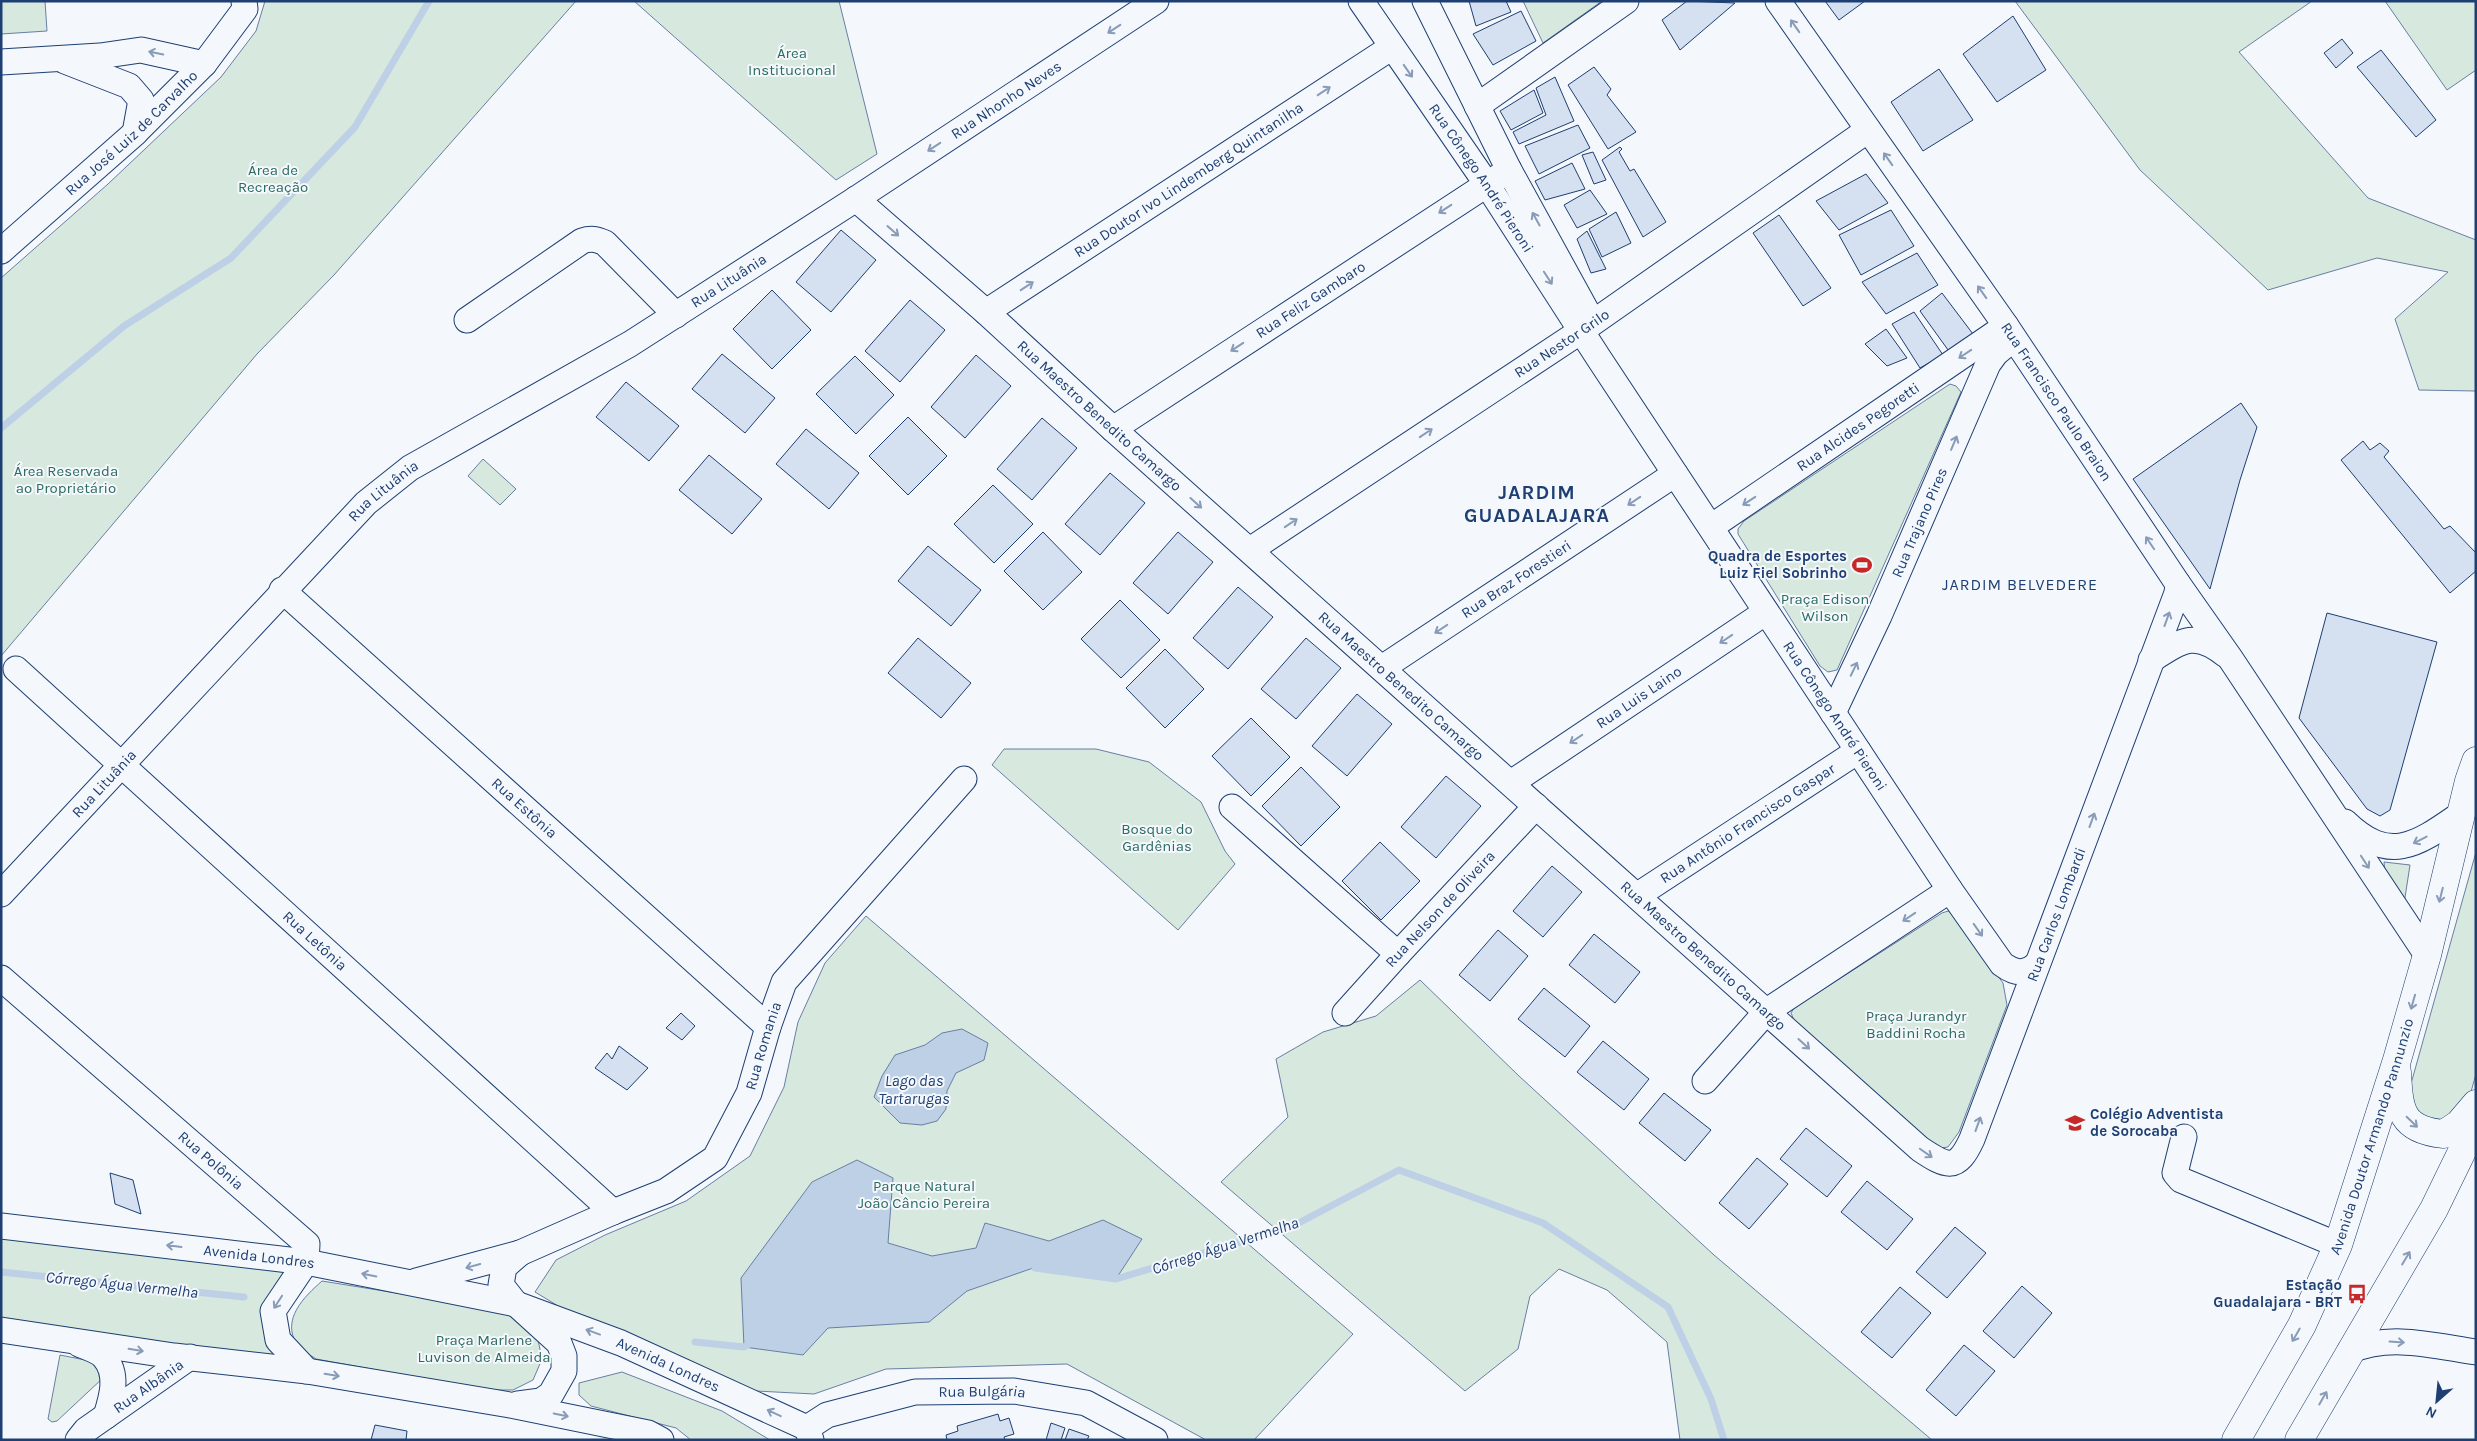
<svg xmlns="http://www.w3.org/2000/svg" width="2477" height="1441" font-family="Karla,sans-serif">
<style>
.green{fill:#d7e8df;stroke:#687fa3}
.water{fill:#bed0e5;stroke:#687fa3}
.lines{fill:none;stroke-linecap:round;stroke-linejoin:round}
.stream{stroke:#bed0e5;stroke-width:7}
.building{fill:#d5e0f0;stroke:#1d3f73}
.minor-casing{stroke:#1d3f73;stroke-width:27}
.major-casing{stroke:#1d3f73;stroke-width:29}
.minor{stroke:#f4f7fb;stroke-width:25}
.major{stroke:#f4f7fb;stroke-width:28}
.oneway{stroke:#889bb7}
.labels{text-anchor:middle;stroke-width:4;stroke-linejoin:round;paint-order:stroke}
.park-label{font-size:15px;fill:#2c6c60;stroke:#f4f7fb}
.street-label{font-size:15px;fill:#1d3f73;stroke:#f4f7fb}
.poi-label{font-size:15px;font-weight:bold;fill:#1d3f73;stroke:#f4f7fb;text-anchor:end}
.neighbourhood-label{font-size:16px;letter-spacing:1px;fill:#1d3f73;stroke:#f4f7fb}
.water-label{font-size:16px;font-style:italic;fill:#1d3f73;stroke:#f4f7fb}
.district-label{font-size:20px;font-weight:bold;letter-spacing:1px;fill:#1d3f73;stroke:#f4f7fb}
</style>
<rect width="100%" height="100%" fill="#f4f7fb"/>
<g class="green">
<path d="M1,1H45L47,31L1,34Z"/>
<path d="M265,1H576L334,275L257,354L1,656V278L108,184L221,77L256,31Z"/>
<path d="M634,1H839L877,154L836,180Z"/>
<path d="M1523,1H1602L1543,43Z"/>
<path d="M2015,1H2312L2239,52L2368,198L2476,240V391L2419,390L2395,319L2448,272L2377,258L2268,290L2140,170Z"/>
<path d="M2385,1H2476V70L2447,90Z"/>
<path d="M1950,384L1956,386L1961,392L1837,670L1828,672L1820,666L1738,534V529L1744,521Z"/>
<path d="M483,459L516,489L500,505L468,476Z"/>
<path d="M1004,749H1096L1149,762L1201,802L1225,851L1235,864L1178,930L992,765Z"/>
<path d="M2476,852V1074L2467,1106L2450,1123L2415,1117L2407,1098Z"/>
<path d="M2384,862L2410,865L2404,904L2385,873Z"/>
<path d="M1948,911L1954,915L2003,983L2007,1005L1959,1132L1948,1147L1935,1149L1794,1020L1791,1013L1794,1008L1942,913Z"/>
<path d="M866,916L1353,1334L1254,1440H1206L1067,1364L886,1369L814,1394L756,1391L578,1318L535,1292L556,1260L605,1235L686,1201L750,1156L784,1087L798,1022L825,963Z"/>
<path d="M1420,980L1519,1076L1714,1255L1932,1440H1680L1667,1342L1607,1290L1559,1269L1530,1296L1518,1349L1465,1391L1221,1182L1288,1117L1276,1059L1323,1032L1376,1016Z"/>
<path d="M1,1235L301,1265L270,1311L288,1361L1,1321Z"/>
<path d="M322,1281L508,1311L537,1335L542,1359L533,1380L513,1390H488L316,1359C311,1355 300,1351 297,1345C281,1319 304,1297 322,1281Z"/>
<path d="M60,1355L95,1362L103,1378L57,1421L52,1422L48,1419Z"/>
<path d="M622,1372L722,1411L770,1440H691L676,1428L591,1406L579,1395V1383Z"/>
</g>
<g class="water">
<path d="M962,1029L988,1043L984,1060L956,1073L947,1091L946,1109L937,1121L922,1125L900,1123L874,1097L882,1076L895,1055L925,1045L942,1033Z"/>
<path d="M857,1160L893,1178L888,1243L932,1256L976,1248L985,1223L1049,1241L1103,1220L1142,1239L1116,1279L1036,1267L967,1291L929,1322L828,1328L803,1355L744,1347L741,1278L812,1182Z"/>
</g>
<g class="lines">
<g class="stream">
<path d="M1,428L124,326L231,258L355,127L429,1"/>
<path d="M1035,1268L1116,1279L1293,1226L1399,1170L1543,1223L1668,1307L1711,1399L1724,1440"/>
<path d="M1,1272L244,1297"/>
<path d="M695,1342L744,1347L751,1343"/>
</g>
</g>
<g class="building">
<path d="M1469,1H1506L1511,12L1476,26Z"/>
<path d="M1687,1L1735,3L1680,50L1662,20Z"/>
<path d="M1825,1H1865L1839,20Z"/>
<path d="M1521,11L1536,41L1493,65L1473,34Z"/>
<path d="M2013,16L2046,70L1997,102L1963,54Z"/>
<path d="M2342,39L2353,53L2336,68L2324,53Z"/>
<path d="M2381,50L2436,120L2416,137L2357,67Z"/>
<path d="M1594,67L1611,89L1607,95L1636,132L1608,149L1568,85Z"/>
<path d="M1939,69L1973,120L1923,151L1891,102Z"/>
<path d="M1555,77L1574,121L1519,144L1513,132L1546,115L1536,88Z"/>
<path d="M1534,90L1543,113L1511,130L1500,111Z"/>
<path d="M1578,125L1590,148L1539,174L1525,146Z"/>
<path d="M1620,147L1622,149L1619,152L1630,171L1634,169L1666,222L1643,237L1602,160Z"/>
<path d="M1593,152L1606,180L1594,184L1582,155Z"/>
<path d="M1572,163L1585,189L1545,200L1535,181Z"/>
<path d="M1866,174L1888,203L1839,230L1816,201Z"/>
<path d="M1590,190L1607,214L1577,228L1564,205Z"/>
<path d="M1891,210L1914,246L1861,275L1839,235Z"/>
<path d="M1616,212L1631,243L1602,257L1589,229Z"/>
<path d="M1779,215L1831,288L1803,306L1753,233Z"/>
<path d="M841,230L876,260L831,312L796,282Z"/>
<path d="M1587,231L1606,269L1591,273L1577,239Z"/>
<path d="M1917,253L1938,285L1886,314L1862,282Z"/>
<path d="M772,290L811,330L772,369L733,329Z"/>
<path d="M1942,293L1976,338L1951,354L1920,311Z"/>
<path d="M910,300L945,330L900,382L865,351Z"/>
<path d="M1914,312L1943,355L1920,368L1892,324Z"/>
<path d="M1886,329L1907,358L1887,366L1865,344Z"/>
<path d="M722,354L775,398L745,433L692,389Z"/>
<path d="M976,355L1011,386L965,438L931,407Z"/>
<path d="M855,356L894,395L856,434L816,394Z"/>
<path d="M626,382L679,426L649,461L596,417Z"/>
<path d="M2241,403L2257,427L2240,480L2210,589L2133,479Z"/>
<path d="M908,417L947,456L908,495L869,456Z"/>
<path d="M1042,418L1077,448L1032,500L997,469Z"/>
<path d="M806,429L859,473L829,509L776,464Z"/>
<path d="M2363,441L2370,450L2380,443L2389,451L2384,457L2444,529L2450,526L2476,553V571L2450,593L2341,460Z"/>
<path d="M709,455L762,499L732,534L679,490Z"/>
<path d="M1110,473L1145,503L1100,555L1065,524Z"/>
<path d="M993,485L1033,524L994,563L954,524Z"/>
<path d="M1043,532L1082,572L1043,610L1004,571Z"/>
<path d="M1178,532L1213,562L1168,614L1133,583Z"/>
<path d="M928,546L981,590L951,626L898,581Z"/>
<path d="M1238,587L1273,617L1228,669L1193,638Z"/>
<path d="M1120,600L1160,640L1121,678L1081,639Z"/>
<path d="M2327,613L2437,642L2390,810L2380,816L2367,809L2299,718Z"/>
<path d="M918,638L971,683L941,718L888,673Z"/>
<path d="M1306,638L1341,668L1296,719L1261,689Z"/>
<path d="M1165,649L1204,689L1165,728L1126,688Z"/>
<path d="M1357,694L1392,724L1347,776L1312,746Z"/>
<path d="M1251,718L1290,757L1251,796L1212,756Z"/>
<path d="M1301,767L1340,807L1301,846L1262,806Z"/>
<path d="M1446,776L1481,806L1436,858L1401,827Z"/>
<path d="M1380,842L1420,881L1381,920L1342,881Z"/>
<path d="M1552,866L1582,892L1543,937L1513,911Z"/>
<path d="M1498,930L1528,956L1490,1001L1459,975Z"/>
<path d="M1594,934L1640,972L1615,1003L1569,965Z"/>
<path d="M1544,988L1590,1026L1565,1057L1518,1019Z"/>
<path d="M681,1013L695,1026L682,1040L666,1028Z"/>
<path d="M1603,1041L1649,1079L1624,1110L1577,1072Z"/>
<path d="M619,1046L648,1068L627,1090L595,1068L607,1053L612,1059Z"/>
<path d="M1664,1093L1711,1130L1685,1161L1639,1123Z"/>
<path d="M1806,1128L1852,1166L1827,1197L1780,1159Z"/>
<path d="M1757,1158L1788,1184L1749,1229L1719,1203Z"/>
<path d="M110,1173L133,1180L141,1214L115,1204Z"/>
<path d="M1867,1181L1913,1219L1887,1250L1841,1212Z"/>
<path d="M1955,1227L1986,1253L1947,1298L1916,1272Z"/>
<path d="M2022,1286L2052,1313L2014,1358L1983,1331Z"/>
<path d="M1900,1287L1931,1313L1892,1358L1861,1332Z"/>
<path d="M1964,1345L1995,1371L1956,1416L1926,1390Z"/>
<path d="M998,1414L1000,1421L1009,1418L1014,1434L1004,1437L1005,1440H947L946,1435L958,1431L957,1426Z"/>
<path d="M1051,1423L1065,1428L1061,1440H1046Z"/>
<path d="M375,1425L407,1431L406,1440H371Z"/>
<path d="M1069,1429L1089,1436L1087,1440H1065Z"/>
</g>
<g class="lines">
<defs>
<g id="minor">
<path id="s1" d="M1361,1L1486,183L1598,357L1950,890L2002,964C2014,973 2025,975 2036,965"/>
<path d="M1425,1L1509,170L1586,310"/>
<path id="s2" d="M1778,1L2006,326L2178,584L2230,658L2427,955"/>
<path d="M65,61L129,86L141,100L135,133"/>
<path d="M1,62L100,56L141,50L204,64"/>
<path d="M1477,106L1626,1"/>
<path id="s3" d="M856,199L986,312L1113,429L1920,1149C1947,1167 1957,1172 1972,1139L2177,593L2178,584"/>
<path id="s4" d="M1,251L135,133L204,64L245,9L244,1"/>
<path id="s5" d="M986,312L1392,47"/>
<path d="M467,320L582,241C591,238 596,239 605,243L676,315"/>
<path id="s6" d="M1113,429L1509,170"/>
<path id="s7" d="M1711,527L2006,326"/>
<path id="s8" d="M1250,550L1581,331L1868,130"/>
<path id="s9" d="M282,590L768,1027"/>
<path d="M2151,660C2182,640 2195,630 2226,655"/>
<path id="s10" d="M1382,668L1675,474"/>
<path id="s11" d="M16,669L613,1212"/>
<path id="s12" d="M1833,713L1879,616L1988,364L1996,353L2013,339"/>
<path id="s13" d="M1511,783L1766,612"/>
<path d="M1232,807L1398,954"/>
<path d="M2345,822C2390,866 2419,843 2461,814"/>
<path id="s14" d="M1,894L366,503L410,468L630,344L856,199L1156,1"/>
<path id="s15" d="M1638,895L1858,751"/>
<path id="s16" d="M1,978L307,1244L306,1262L273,1311L278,1340L307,1371"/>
<path id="s17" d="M1345,1013L1398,954L1536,806"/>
<path d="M1705,1081L1767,1011L1950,890"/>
<path d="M2184,1137L2175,1173L2181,1180L2338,1245"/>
<path id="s18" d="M1,1226L306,1262L516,1304L621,1343L807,1428L811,1440"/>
<path id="s19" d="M416,1281L520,1253L613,1212L666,1191L715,1158L749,1093L768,1027L784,982L964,779"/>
<path d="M1,1330L174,1356L307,1371L510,1405L648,1433L661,1440"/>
<path d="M79,1344C86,1347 99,1351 104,1357C119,1374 112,1397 106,1416"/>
<path d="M2350,1351C2389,1333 2435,1346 2476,1352"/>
<path d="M518,1404L541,1401L551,1394L564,1371V1356L559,1343L516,1304L501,1285L504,1267L520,1253"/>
<path id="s20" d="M807,1428L827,1415L915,1392L1014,1391L1086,1403L1155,1440"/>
<path id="s21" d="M78,1440L86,1430L190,1357"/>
</g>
<g id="major">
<path d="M2397,1072C2399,1111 2401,1130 2444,1134L2459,1124L2476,1104"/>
<path id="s22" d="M2236,1440L2302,1325L2338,1245L2397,1060L2427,955L2469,781L2476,761"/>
<path d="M2299,1440L2434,1209L2469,1137L2476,1118"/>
</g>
</defs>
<use href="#minor" class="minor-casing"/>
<use href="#major" class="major-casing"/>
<use href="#minor" class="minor"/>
<use href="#major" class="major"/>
</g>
<defs><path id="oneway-shaft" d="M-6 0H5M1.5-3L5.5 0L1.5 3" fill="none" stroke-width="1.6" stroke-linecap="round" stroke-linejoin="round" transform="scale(1.25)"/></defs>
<g class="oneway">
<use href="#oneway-shaft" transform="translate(1795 26) rotate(-125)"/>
<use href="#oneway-shaft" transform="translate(1114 29) rotate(147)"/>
<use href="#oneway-shaft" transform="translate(156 53) rotate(-168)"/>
<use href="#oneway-shaft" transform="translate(1408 71) rotate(55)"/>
<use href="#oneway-shaft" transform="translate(1324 91) rotate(-33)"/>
<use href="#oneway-shaft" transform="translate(934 147) rotate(147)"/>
<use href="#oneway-shaft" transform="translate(1888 159) rotate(-125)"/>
<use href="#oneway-shaft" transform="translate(1445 209) rotate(147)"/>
<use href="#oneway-shaft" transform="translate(1536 219) rotate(-119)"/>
<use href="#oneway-shaft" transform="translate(893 231) rotate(41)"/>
<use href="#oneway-shaft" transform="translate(1548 278) rotate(57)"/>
<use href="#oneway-shaft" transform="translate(1027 286) rotate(-33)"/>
<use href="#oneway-shaft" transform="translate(1982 292) rotate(-125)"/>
<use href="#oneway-shaft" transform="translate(1237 347) rotate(147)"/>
<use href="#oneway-shaft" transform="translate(1965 354) rotate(146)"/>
<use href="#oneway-shaft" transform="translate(1426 433) rotate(-34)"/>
<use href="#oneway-shaft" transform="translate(1954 443) rotate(-67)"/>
<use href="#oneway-shaft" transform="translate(1634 501) rotate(146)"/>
<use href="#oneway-shaft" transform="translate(1749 501) rotate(147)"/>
<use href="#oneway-shaft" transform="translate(1196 503) rotate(42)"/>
<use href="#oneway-shaft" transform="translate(1291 523) rotate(-34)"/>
<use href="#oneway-shaft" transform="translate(2150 543) rotate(-124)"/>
<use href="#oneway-shaft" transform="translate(2167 619) rotate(-70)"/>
<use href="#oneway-shaft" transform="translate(1441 629) rotate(146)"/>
<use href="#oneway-shaft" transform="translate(1726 639) rotate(146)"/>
<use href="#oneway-shaft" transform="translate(1854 669) rotate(-64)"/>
<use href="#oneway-shaft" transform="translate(1576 739) rotate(146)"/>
<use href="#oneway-shaft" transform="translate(2092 820) rotate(-70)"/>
<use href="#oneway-shaft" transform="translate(2420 840) rotate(153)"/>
<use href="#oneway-shaft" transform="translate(2365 862) rotate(57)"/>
<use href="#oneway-shaft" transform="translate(2441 895) rotate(104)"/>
<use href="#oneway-shaft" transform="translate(1909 917) rotate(146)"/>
<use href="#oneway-shaft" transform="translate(1978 930) rotate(55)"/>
<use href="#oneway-shaft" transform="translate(2413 1002) rotate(106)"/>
<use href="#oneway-shaft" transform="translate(1804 1044) rotate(42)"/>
<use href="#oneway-shaft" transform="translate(2412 1122) rotate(44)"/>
<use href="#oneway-shaft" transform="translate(1978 1124) rotate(-70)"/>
<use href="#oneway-shaft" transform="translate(1926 1153) rotate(35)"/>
<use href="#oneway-shaft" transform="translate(174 1246) rotate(-173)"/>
<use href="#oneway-shaft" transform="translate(2406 1258) rotate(-59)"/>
<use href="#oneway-shaft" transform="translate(473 1266) rotate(165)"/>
<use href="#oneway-shaft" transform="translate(369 1275) rotate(-169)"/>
<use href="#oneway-shaft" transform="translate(278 1302) rotate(123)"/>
<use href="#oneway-shaft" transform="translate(593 1332) rotate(-160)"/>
<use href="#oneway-shaft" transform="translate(2296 1335) rotate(120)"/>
<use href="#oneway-shaft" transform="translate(2397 1342) rotate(4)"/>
<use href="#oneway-shaft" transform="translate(136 1350) rotate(9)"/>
<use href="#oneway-shaft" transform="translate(332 1375) rotate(9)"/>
<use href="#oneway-shaft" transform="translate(2323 1398) rotate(-60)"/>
<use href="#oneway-shaft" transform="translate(774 1413) rotate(-155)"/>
<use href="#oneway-shaft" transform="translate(561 1415) rotate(12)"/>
</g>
<defs>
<symbol id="stadium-bare" viewBox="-9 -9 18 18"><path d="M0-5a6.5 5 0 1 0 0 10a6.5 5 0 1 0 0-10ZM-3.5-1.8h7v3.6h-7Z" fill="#c62828" stroke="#f4f7fb" stroke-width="2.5" paint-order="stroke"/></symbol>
<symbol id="school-bare" viewBox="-9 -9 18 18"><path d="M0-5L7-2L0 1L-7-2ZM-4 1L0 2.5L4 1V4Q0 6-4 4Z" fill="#c62828" stroke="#f4f7fb" stroke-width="2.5" paint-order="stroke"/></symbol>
<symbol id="bus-bare" viewBox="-9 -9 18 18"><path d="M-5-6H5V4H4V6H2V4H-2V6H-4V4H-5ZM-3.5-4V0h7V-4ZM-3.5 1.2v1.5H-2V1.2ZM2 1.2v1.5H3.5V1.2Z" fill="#c62828" stroke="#f4f7fb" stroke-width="2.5" paint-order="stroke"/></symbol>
</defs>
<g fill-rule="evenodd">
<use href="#stadium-bare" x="1848" y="551" width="28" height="28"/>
<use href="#school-bare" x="2061" y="1109" width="28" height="28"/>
<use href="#bus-bare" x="2343" y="1280" width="28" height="28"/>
</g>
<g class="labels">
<g class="park-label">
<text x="792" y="58">Área<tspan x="792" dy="17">Institucional</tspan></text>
<text x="273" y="175">Área de<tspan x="273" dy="17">Recreação</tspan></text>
<text x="66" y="476">Área Reservada<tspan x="66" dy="17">ao Proprietário</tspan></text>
<text x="1825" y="604">Praça Edison<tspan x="1825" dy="17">Wilson</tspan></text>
<text x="1157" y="834">Bosque do<tspan x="1157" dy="17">Gardênias</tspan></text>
<text x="1916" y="1021">Praça Jurandyr<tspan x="1916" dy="17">Baddini Rocha</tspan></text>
<text x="924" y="1191">Parque Natural<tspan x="924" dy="17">João Câncio Pereira</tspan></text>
<text x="484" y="1345">Praça Marlene<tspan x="484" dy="17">Luvison de Almeida</tspan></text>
</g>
<g class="street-label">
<text dy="5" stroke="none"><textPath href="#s14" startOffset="1292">Rua Nhonho Neves</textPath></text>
<text dy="5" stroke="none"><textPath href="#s4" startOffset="176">Rua José Luiz de Carvalho</textPath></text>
<text dy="5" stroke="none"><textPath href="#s1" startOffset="214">Rua Cônego André Pieroni</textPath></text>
<text dy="5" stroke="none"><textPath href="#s5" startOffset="242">Rua Doutor Ivo Lindemberg Quintanilha</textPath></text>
<text dy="5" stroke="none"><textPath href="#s14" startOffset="961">Rua Lituânia</textPath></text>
<text dy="5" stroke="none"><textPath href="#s6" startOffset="236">Rua Feliz Gambaro</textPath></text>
<text dy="5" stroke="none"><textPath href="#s8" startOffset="374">Rua Nestor Grilo</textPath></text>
<text dy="5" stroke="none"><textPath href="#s2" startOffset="488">Rua Francisco Paulo Braion</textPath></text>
<text dy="5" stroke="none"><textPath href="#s3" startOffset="326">Rua Maestro Benedito Camargo</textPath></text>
<text dy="5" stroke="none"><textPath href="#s7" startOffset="178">Rua Alcides Pegoretti</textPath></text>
<text dy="5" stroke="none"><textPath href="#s14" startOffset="556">Rua Lituânia</textPath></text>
<text dy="5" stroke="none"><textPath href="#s12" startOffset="209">Rua Trajano Pires</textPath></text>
<text dy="5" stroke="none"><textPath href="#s10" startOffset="161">Rua Braz Forestieri</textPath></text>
<text dy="5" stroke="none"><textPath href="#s3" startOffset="731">Rua Maestro Benedito Camargo</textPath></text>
<text dy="5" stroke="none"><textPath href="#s13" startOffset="154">Rua Luis Laino</textPath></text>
<text dy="5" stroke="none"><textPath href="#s1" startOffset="858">Rua Cônego André Pieroni</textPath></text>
<text dy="5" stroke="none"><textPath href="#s14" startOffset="151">Rua Lituânia</textPath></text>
<text dy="5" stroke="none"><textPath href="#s9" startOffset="326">Rua Estônia</textPath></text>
<text dy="5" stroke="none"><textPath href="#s15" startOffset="131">Rua Antônio Francisco Gaspar</textPath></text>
<text dy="5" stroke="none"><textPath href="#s17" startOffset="141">Rua Nelson de Oliveira</textPath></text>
<text dy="5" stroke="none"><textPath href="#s3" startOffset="1734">Rua Carlos Lombardi</textPath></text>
<text dy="5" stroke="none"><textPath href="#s11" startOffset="404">Rua Letônia</textPath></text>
<text dy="5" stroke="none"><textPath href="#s3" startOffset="1136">Rua Maestro Benedito Camargo</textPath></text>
<text dy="5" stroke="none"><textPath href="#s19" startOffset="448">Rua Romania</textPath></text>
<text dy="5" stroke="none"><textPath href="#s22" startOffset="334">Avenida Doutor Armando Pannunzio</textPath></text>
<text dy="5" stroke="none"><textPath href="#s16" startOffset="278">Rua Polônia</textPath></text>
<text dy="5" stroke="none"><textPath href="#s18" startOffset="260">Avenida Londres</textPath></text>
<text dy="5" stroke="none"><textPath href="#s18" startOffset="685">Avenida Londres</textPath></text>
<text dy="5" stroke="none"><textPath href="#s21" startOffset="89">Rua Albânia</textPath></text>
<text dy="5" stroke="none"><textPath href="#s20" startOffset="182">Rua Bulgária</textPath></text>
</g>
<g class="poi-label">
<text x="1847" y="561">Quadra de Esportes<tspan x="1847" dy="17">Luiz Fiel Sobrinho</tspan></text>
<text x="2090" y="1119" text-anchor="start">Colégio Adventista<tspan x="2090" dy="17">de Sorocaba</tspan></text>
<text x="2342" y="1290">Estação<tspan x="2342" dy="17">Guadalajara - BRT</tspan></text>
</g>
<g class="neighbourhood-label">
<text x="2020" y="590">JARDIM BELVEDERE</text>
</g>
<g class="water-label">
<text x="914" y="1086">Lago das<tspan x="914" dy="18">Tartarugas</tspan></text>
<text transform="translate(1225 1245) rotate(-18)" y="6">Córrego Água Vermelha</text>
<text transform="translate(122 1284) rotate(6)" y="6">Córrego Água Vermelha</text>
</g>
<g class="district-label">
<text x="1537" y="499">JARDIM<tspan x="1537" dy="23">GUADALAJARA</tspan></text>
</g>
</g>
<rect width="2477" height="1441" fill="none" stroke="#1d3f73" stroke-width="5"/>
<g transform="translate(2437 1401) rotate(207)" stroke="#f4f7fb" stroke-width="4" paint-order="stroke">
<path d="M0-4L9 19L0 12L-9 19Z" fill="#1d3f73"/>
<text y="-8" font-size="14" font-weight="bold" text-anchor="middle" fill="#1d3f73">N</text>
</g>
</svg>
